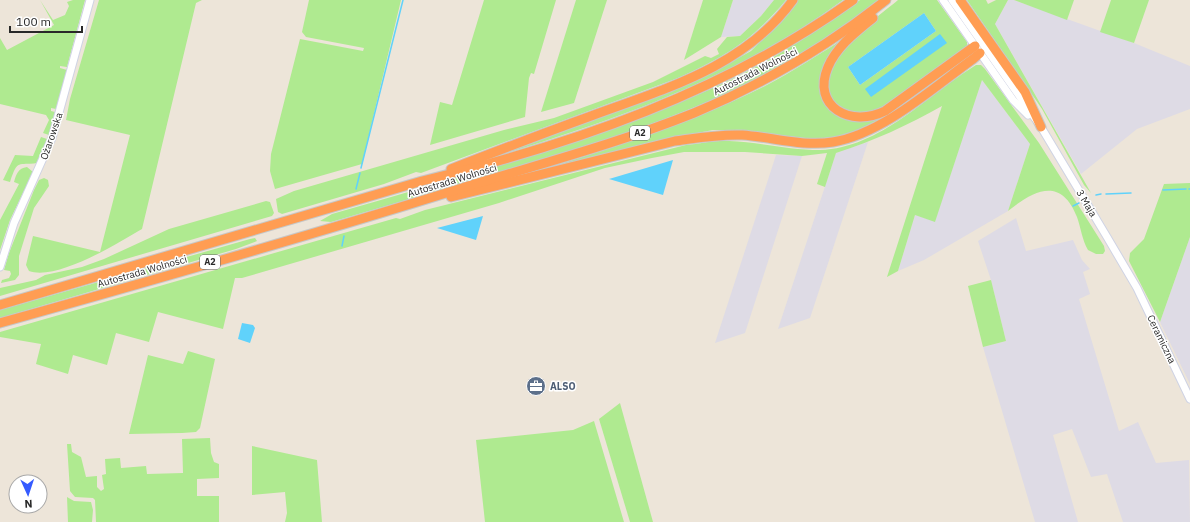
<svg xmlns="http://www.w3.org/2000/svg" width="1190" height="522" font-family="'IBM Plex Sans',sans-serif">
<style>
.industrial{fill:#dedbe5}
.green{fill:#afea90;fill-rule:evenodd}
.water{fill:#60d2fb}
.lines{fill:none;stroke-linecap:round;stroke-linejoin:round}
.stream{stroke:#60d2fb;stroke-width:1.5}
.secondary-casing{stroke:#cfd3e4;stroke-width:9}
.motorway-casing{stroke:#c7c7c7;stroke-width:11}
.secondary{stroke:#fff;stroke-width:7}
.motorway{stroke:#ff9d53;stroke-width:9}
.labels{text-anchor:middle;stroke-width:3;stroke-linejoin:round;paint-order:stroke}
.shield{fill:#fff;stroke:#696969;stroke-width:1}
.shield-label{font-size:9px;font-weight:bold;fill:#292929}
.street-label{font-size:10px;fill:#292929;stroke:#fff}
.service-label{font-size:10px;font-weight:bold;fill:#4e5e75;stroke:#fff;text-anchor:start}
</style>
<rect width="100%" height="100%" fill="#ede5d9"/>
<g class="industrial">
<path d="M733,0H774L761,16L740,36L721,37Z"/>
<path d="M1008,0H1014L1134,43L1190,66V109L1137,129L1081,174L995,24Z"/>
<path d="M982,80L1030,144L1008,211L924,260L898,271L915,215L935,221Z"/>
<path d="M868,142L810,318L778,329L836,153Z"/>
<path d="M776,155L802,156L745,333L715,343Z"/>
<path d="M1016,218L1026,251L1073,240L1082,260L1090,269L1083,272L1090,294L1079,299L1119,431L1138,422L1156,463L1189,460L1190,522H1123L1107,474L1091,477L1072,429L1053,435L1078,522H1035L983,347L1006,341L991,280L978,241Z"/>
<path d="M1190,237V384L1160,322Z"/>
</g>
<g class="green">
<path d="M40,0L53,20L65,15L69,6L67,2L73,0H85L67,67L60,66V68L67,70L56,109L51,108V111L55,112L49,135L43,133L49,120L46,115L0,104V38L7,50L54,25Z"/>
<path d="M99,0H202L196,3L142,229C118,243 57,281 29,271L26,265L33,236L100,252L130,135L66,120L70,99Z"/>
<path d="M309,0H401L362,164L275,189L270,171L271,154L300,39L363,51L364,48L306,37L302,32Z"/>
<path d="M484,0H556L534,74L531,73L529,78L525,117L430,145L440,102L452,105Z"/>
<path d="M576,0H607L574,103L541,112Z"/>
<path d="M703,0H733L721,37L684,60Z"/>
<path d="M774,0H786C753,40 725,57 678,78L421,173L416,172L384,184L282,214L278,212L276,199L294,191L504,130L554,118L653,82L705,56L711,58L719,54L717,49L727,37L740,36L761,16Z"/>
<path d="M796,0H843C738,77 620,118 497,156L674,89L719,69L751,51L781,21Z"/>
<path d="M860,0H880C852,22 822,45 790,62C702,111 605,141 508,170C449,187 391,205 331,222L320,221L332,214C463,176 596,141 720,85C770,62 816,32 860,0Z"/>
<path d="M898,0H937L967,42V49L883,108C879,110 873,113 869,114C861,115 844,112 839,107C801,69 872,22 898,0ZM924,13L936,31L860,85L848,67Z"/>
<path d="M967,0H986L988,4L996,0H1008L995,24L1091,193L1084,185L1042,109Z"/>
<path d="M1014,0H1074L1067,20Z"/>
<path d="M1111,0H1149L1134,43L1100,32Z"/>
<path d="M848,36L822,74L837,114C853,122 864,123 880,116L971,55L884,117L854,132L835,137L814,139L734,130H713L676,137L515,178C600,152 685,126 765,86C794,71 821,53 848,36Z"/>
<path d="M976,65H981L985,69L1039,143L1104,246L1105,251L1103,254H1096L1088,250C1082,240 1081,228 1077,217C1061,176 1034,190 1008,211L1030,144L982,80L935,222L915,215L898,271L887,277L942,106C908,125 874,141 836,153L825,187L817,184L827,153L802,156L745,152H684L652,158L605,168L499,203L242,278H235L223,329L158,312L149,342L116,333L107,365L73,355L68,374L36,364L41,344L0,337V332L396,218L400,219L425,210L686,145C700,144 715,140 729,141C759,142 789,150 820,150C881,148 927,95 976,65Z"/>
<path d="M41,137L47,139L37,163C18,166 18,158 10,182L3,180L15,155L33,156Z"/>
<path d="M27,167L33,172L10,220L0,250V220L19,184L14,182C16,175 18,168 27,167Z"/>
<path d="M44,178L48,180L49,186L34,208L19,256V275L15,280L1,283L2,280L9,278L11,274L10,271L4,270L9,253L34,190L39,180Z"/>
<path d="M1190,183V237L1160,322L1129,261L1130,253L1144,239L1164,184Z"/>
<path d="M266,201L270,202L274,213L272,216L0,296V288L36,280L45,275L82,267L104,259L169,229Z"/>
<path d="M250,239L255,238L257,241L236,249L0,318V310Z"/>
<path d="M991,280L1006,341L983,347L968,286Z"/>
<path d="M188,351L215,359L200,428L196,432L182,433L129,434L148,355L183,364Z"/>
<path d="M620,403L653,522H630L599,419Z"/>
<path d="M594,421L624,522H485L476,440L573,430Z"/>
<path d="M210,438L211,453L214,462L219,464V478L197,479V496H219V522H96L95,500L93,498L75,497L70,491L67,444H71L72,452L81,457L86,477L97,476V487L101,491L104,489L102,475L106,474L105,459L120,458L121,468L146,466L147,474L183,473L182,439Z"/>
<path d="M252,446L317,460L322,522H285L287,513L285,492L252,495Z"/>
<path d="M67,497L74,501L91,502L93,510L92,522H68Z"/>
</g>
<g class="water">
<path d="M924,13L936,31L860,85L848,67Z"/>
<path d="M940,34L947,43L871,97L865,89Z"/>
<path d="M673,160L663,195L609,179Z"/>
<path d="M483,216L476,240L437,228Z"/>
<path d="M242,323L253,325L255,328L250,343L238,339Z"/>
</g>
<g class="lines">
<g class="stream">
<path d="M361,168L403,0"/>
<path d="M356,189L360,173"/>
<path d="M1189,189H1190"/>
<path d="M1163,190L1186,189"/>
<path d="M1106,194L1131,193"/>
<path d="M1096,195L1101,194"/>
<path d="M1073,206L1079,203"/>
<path d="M342,246L344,236"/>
</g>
<defs>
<g id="secondary">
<path d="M943,0L1013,100L1028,115"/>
<path d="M952,0L1041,127L1107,237L1137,288L1190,399"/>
<path d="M0,267L14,223L52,138L90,0"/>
</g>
<g id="motorway">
<path d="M960,0L1025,92L1041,127"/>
<path d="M873,18C856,32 837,46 828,67C811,107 851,128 885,111L975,46"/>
<path d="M451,169C497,151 544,133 591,116C664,89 745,67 793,0"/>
<path d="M451,197L675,141C697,138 719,134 742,135C772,137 803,147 833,142C882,134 933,88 973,59L980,53"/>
<path d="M0,305L422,181C574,144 725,92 853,0"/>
<path d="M0,323C154,280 309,236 462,188C540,164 619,143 694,113C763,84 827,47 886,0"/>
</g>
</defs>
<use href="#secondary" class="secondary-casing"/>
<use href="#motorway" class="motorway-casing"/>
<use href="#secondary" class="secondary"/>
<use href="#motorway" class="motorway"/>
</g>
<defs>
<symbol id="office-disc" viewBox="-11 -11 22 22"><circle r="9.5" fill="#5c6f8a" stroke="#fff"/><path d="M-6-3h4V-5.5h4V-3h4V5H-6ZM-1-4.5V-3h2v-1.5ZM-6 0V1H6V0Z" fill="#fff"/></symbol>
</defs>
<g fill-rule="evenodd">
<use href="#office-disc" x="525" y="375" width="22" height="22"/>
</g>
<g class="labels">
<g class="shield">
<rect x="630" y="126" width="20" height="14" rx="3"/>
<rect x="200" y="255" width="20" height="14" rx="3"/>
</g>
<g class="shield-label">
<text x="640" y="136">A2</text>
<text x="210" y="265">A2</text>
</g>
<g class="street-label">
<text transform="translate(755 71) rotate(-27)" y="4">Autostrada Wolności</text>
<text transform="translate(51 136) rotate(-71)" y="4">Ożarowska</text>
<text transform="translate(452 180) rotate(-17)" y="4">Autostrada Wolności</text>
<text transform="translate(1087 203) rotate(59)" y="4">3 Maja</text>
<text transform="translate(142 271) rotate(-16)" y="4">Autostrada Wolności</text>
<text transform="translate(1162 339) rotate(64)" y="4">Ceramiczna</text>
</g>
<g class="service-label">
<text x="550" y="390">ALSO</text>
</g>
</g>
<g transform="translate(28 494) rotate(177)"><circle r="19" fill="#ffffff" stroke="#a9a9a9"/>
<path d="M0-3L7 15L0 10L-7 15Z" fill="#355bff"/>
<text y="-6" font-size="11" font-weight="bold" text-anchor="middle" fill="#292929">N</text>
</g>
<path d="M10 26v6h72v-6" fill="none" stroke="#292929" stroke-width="2"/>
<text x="16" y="26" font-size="12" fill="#292929" stroke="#ffffff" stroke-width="3" paint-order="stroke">100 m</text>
</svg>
